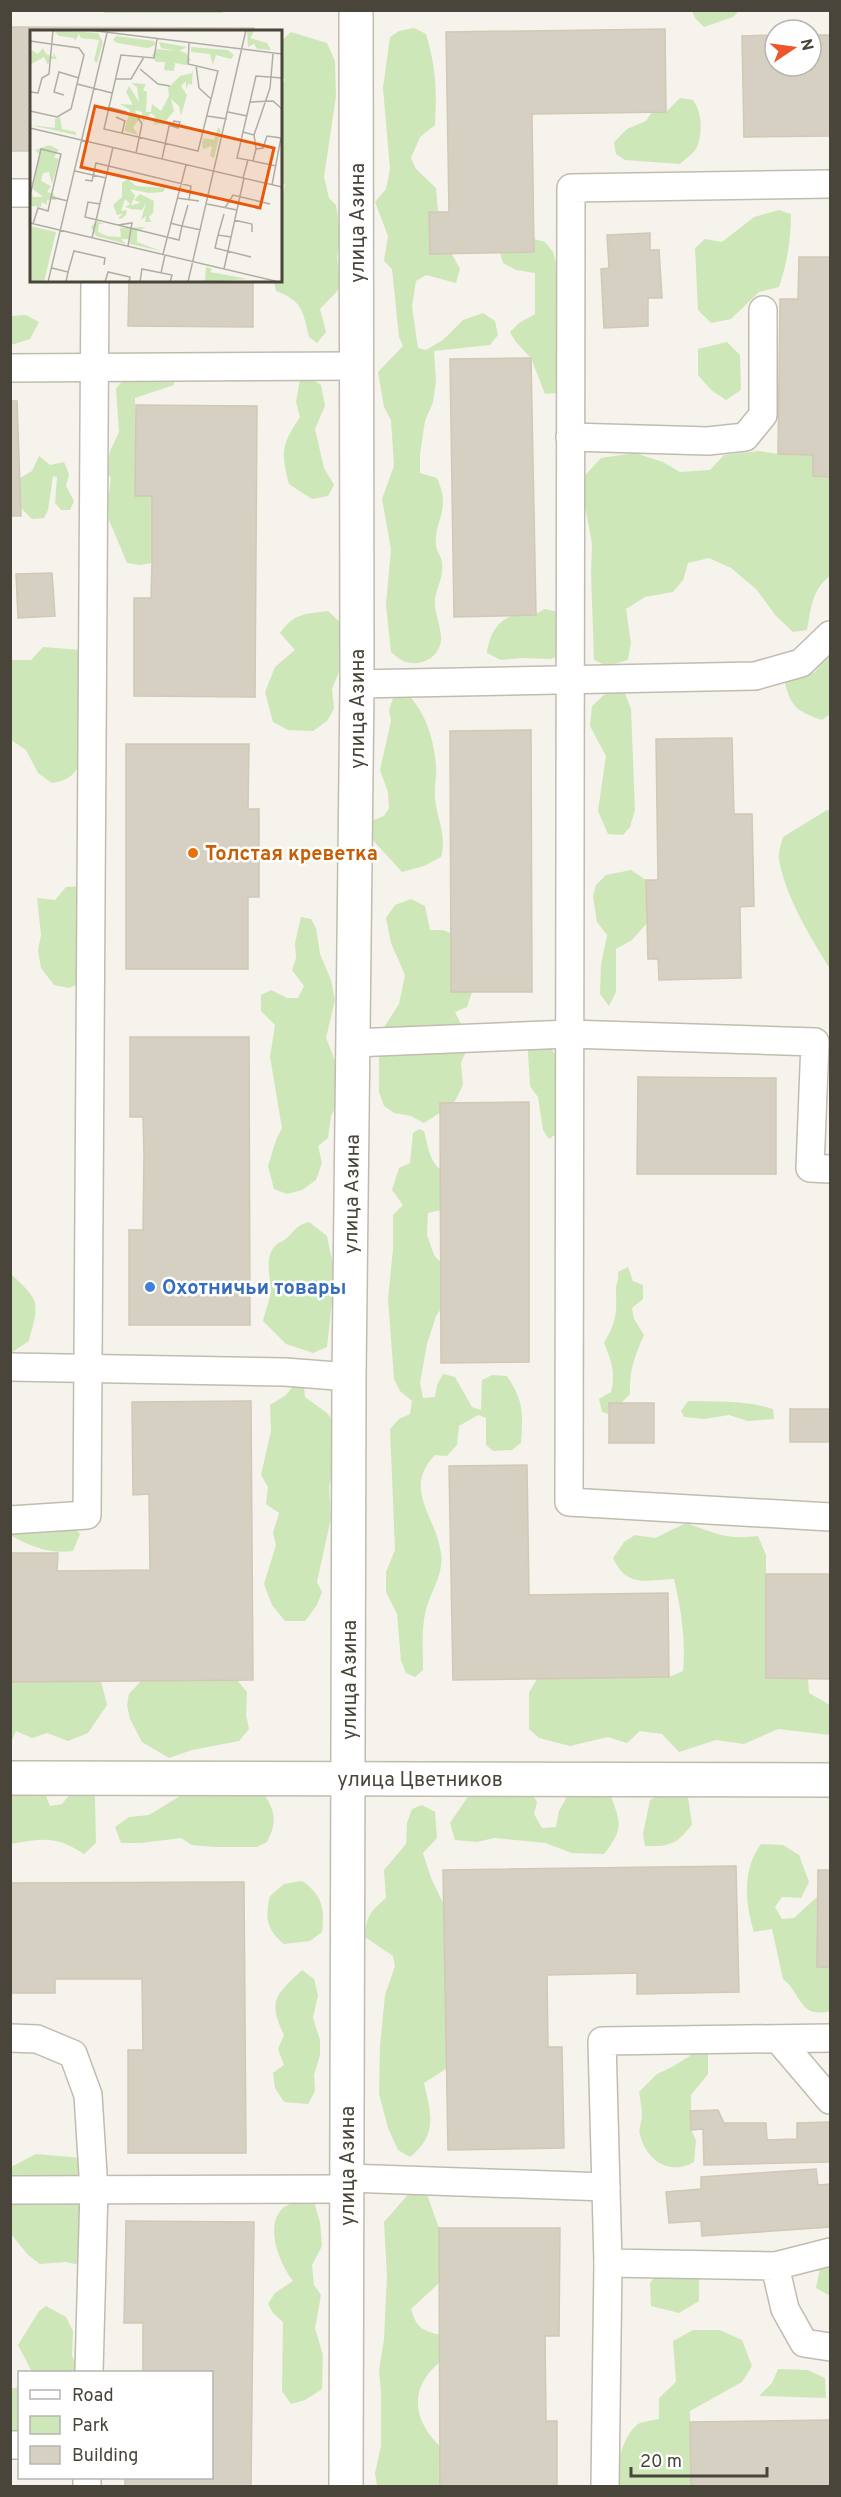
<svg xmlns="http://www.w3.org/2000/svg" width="841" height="2497" font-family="Overpass,sans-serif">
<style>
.green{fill:#cee7b8}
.building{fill:#d6d0c2;stroke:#d1c8b5;stroke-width:1.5}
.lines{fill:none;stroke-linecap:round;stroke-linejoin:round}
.service-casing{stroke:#c1bcaf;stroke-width:30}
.minor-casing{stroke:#c1bcaf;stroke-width:36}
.tertiary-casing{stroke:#c1bcaf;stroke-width:36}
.service{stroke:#fff;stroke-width:27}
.minor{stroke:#fff;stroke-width:33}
.tertiary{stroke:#fff;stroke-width:33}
.food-dot{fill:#e8710a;stroke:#fff;stroke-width:2}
.shop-dot{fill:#3f7fe0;stroke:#fff;stroke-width:2}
.labels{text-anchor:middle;stroke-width:5;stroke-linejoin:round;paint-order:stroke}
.street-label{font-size:20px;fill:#4a453a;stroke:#fff}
.food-label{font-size:20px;font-weight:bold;fill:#c56008;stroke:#fff;text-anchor:start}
.shop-label{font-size:20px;font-weight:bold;fill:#366cbe;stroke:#fff;text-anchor:start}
.inset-road{fill:none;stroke:#b1ada5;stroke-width:1.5}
.view{fill:#e8590c;fill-opacity:0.15;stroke:#e8590c;stroke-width:3}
.inset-edge{fill:none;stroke:#4a453a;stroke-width:3}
</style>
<rect width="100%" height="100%" fill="#f5f3ec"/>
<g class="green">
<path d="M103,11V10L226,11L222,13H104Z"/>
<path d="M692,11V10L739,11L733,17L704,27L695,18Z"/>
<path d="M414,28L426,34C436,67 437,91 435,125L420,137L411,158L416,169L436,188L438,211L429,212L460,269L456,283L426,275L416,281L412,306L418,348L426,350L443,340L463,320L483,313L495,321L498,335L490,345L434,351L436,382L433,402L425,421L420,454V473L437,478C452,512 434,517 436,546C437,552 442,557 442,563C444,577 436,589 435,599C434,612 440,624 441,636C442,655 424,667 406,662C401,661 395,655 391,652L386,605L391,549L382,499L394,466L391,420L384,407L378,372L403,346L399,337L392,269L384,261L388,236L375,202L386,189L390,169L383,88L390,37L399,31Z"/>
<path d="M291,32L327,43L335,61L336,96L324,177L329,198L336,205L341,236L337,258L342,286L320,309L326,332L317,343L309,337C303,312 303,301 276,291L274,281L280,280L281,249L282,246L280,206L285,185L280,179V86L285,80L281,73V41Z"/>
<path d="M680,98L693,100C702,112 703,132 697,147C694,153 685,159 680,164L625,160L616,154L614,142L627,129L646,121L652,112H666Z"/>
<path d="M779,210L791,214C791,240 787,263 779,287L759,292L731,319L711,323L698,310L695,248L705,239L722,242L754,217Z"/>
<path d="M534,239L545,242L553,252L562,285L558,393L545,394L531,358L516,342L510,332L519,323L535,314V273L516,270L503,263L500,253L534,252Z"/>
<path d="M26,315L39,322L30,339L11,345V316Z"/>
<path d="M727,342L740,355L741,390L726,400L711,390L698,375V349Z"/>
<path d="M132,368L175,374L174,385L135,398V496H152V563L140,565L127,563L109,520L108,500L111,478L105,470L111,449L119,432L116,389Z"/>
<path d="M311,378L321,385L325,406L315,429L324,468L334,485L328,496L312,499L289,484C281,451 281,446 300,417L296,402L300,379Z"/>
<path d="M759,451L778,454L813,455V476L830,477V576C812,589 811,609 807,630L793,632L776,616L756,589L731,568L709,558L688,563L683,580L673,592L645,597L626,609L631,643L628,660L607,666L594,660L591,573L592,544L586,511L577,484L601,458L635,453L663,462L680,472L710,470L724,455Z"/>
<path d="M39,456L50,465L64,462L69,474L66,486L74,501L70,510H61L55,503L57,477L53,476L48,510L44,518L32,519L20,507V478L32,471Z"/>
<path d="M544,609L559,612L565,654L550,659L523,658L501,660L487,653C489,637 496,621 512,616C526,613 531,619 544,609Z"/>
<path d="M328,611L343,625L348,650L332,689L334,709L327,721L313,731L288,730L273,722L265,692L275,667L295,650L280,633C294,613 305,614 328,611Z"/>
<path d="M43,647L82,650L81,761C74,776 69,780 52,783L38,773L26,750L11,740L10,660H31Z"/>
<path d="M830,656V714L822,720C799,712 791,708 785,683L800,670L814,673L825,659Z"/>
<path d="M616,689L624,691L631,709L635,810L630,827L623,835L608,834L598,811L606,756L590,726L592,706L604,695Z"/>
<path d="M408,694C426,714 434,739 436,766C437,776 434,787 435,798C437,819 447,836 441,857L424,866L402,872L370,837L371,821L384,816L389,808L388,792L380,770L391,721L389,710L394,695Z"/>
<path d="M827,810H830V969C810,936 786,898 779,860C778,853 781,844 783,837Z"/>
<path d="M631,870L646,880L647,923L632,940L616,949V992L609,1006L600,994L601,965L607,935L597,922L593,896L596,885L606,875Z"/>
<path d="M82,886L78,984L69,988L54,985L41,968L38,950L41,935L37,898L55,900L66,887Z"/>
<path d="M411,899L425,906L430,930H443L450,933L451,992H472L467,1007L455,1012L461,1024L466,1051L461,1063L463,1085L454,1103H441V1112L424,1123L411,1116L394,1113L384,1106L379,1092V1035L399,1004L405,975L391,943L386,918L395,905Z"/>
<path d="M301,917L311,919L316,928L320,954L331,980L335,1000L326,1038L340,1073L343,1093L331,1116L328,1138L318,1146L322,1163L316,1180L302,1190L287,1194L274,1189L268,1166L276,1140L282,1128L270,1057L275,1025L261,1011V995L271,990L287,998H298L304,986L292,970L296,958L295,943Z"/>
<path d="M543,1035L563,1067L560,1131L549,1139L543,1130L538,1097L530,1086L527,1036Z"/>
<path d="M419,1129L424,1131C428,1145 429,1161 441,1170V1210L428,1213L427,1235L434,1255L441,1263V1309L436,1316L427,1344L420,1383L423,1398L435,1397L437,1385L443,1374L455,1377L472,1407L481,1410L482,1380L492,1375L507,1376C524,1402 523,1413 521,1443L512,1450L493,1451L486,1445V1418L478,1415L459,1426L457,1445L447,1456L435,1455C402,1489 436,1516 441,1553C444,1572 433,1588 427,1606C421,1625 423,1650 423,1670L415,1677L406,1673L401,1661L397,1614L386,1592V1572L395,1550L390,1429L399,1419L410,1414L412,1401L400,1391L394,1379L388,1299L393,1249V1215L403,1205L392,1190L399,1168L410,1163L413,1133Z"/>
<path d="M309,1222L327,1236L335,1275L327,1347L313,1353L286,1344L263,1321C265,1312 271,1297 271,1289C270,1275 264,1256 276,1245C279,1242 284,1241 288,1237C296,1229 297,1225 309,1222Z"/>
<path d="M628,1267L633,1281L643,1285V1299L632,1308L634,1319L644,1335C635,1355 629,1371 630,1394L621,1403H609L608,1414L602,1412L599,1399L611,1392C616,1373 611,1360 604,1343C616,1322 617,1314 616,1291C615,1284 620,1280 618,1272Z"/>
<path d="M10,1273C40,1302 40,1300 29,1341L11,1353Z"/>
<path d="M294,1385L304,1388L305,1397L327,1413L334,1422L338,1446L329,1487L331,1518L317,1582L322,1592L317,1605L305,1621H285L272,1605L264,1584L276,1545L273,1533L279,1513L266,1504L268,1487L261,1475L271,1431L270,1405L286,1395Z"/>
<path d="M688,1401C716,1402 746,1400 773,1409L774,1419L748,1421L729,1415L704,1419L684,1417L681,1411Z"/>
<path d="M63,1517L80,1534L73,1551C51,1554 31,1547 12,1536L10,1520Z"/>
<path d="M686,1523C716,1533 725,1540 758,1536L766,1555V1678L808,1679L809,1693L830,1705V1735L778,1729L744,1744L716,1740L679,1752L662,1734L640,1731L627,1743L608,1737L570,1746L539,1738L529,1729V1693L537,1679L669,1677L683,1671C686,1641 681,1609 674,1579C645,1580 627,1588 613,1558L624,1542L635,1535L655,1538Z"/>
<path d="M237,1680L247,1692L246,1715L249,1729L239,1741L192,1750L169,1758L142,1742L130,1719L127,1705L129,1694L141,1681Z"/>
<path d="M101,1681L107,1705L88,1733L68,1741L47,1733L32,1738L16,1731L11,1742V1682Z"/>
<path d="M11,1765L39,1778L50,1806L62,1804L75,1788L91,1785L95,1797L96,1843L84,1854C55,1835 43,1839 11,1844Z"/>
<path d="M231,1789L263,1793C276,1811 277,1823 267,1842L257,1847H215L192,1845L181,1838L141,1843H121L115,1827L129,1817L149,1815L180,1796Z"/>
<path d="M488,1789L515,1797L530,1790L537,1802L534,1814L542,1828L556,1827L559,1811L569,1793L610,1794C621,1823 624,1828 604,1854L572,1853L545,1843L494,1838L477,1842L455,1840L450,1823L467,1798Z"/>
<path d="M667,1789L687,1791L692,1824C678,1844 669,1847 645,1846L643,1834L650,1800Z"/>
<path d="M422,1805L435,1812L437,1838L423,1853L431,1878L444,1905L447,2068L424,2083C431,2114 438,2135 410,2157L398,2150L388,2128L379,2094L380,2046L385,1995L395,1966L393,1956L365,1937C366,1916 371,1911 386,1898L384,1870L406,1844L407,1823L412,1809Z"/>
<path d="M761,1844L783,1845L799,1855L809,1882L801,1898L782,1897L775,1907L782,1919L794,1918L818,1896L817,1967H830V2011C798,2019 802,1993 783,1979L772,1929L754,1932C745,1904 742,1869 761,1844Z"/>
<path d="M302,1881C322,1895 325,1908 322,1932L310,1941L284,1944C266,1929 265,1918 270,1896L284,1884Z"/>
<path d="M302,1970L314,1979L318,1995L313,2018L320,2040V2055L314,2075L315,2091L308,2104L284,2102L275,2088L273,2073L284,2065L278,2049L284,2035C267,2000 276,1995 302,1970Z"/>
<path d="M690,2040H702L708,2054V2074L691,2095V2130L696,2140L694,2162C670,2176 647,2161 640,2135C638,2129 642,2122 642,2116C642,2108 640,2100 639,2092L657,2074L672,2067L690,2056Z"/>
<path d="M36,2154L81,2158L91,2267L65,2262L40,2264L28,2255L11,2234V2167Z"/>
<path d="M425,2189L439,2228L440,2282L411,2309C417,2328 421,2330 440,2335V2362C409,2387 412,2420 440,2446V2486H377L375,2473L381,2446V2393L379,2371L384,2339L387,2276L384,2222L412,2190Z"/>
<path d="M297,2202H314L320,2222L322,2246L312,2265L314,2285L321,2295L315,2328L323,2355L322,2389L305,2400L291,2404L282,2391L283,2322L273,2313L268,2304L275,2293L293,2281C280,2264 263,2225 284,2207C287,2205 294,2203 297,2202Z"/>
<path d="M830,2259V2296L816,2288L820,2268Z"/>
<path d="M664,2264L699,2274V2301L679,2313L651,2306L650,2283Z"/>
<path d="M46,2306L66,2317L73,2331L72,2356L81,2372H32L18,2345L39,2311Z"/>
<path d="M693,2330H720L742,2340L752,2366L742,2382L690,2411L691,2486H621C612,2472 624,2431 640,2423C646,2421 653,2420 659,2419V2398L676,2382L673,2341Z"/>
<path d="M778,2369L808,2370L825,2378L826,2398L759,2396L772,2383Z"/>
<path d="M19,2387V2431L11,2432L10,2389Z"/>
</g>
<g class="building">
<path d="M10,27L254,28V32H32V151H10Z"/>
<path d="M665,29L666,112L532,114L534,252L430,254L429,212H449L446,32Z"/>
<path d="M775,35V66H811V35H830V136L744,137L742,36Z"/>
<path d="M650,233V250H659L662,298H648V326L604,328L601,269L609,268L607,235Z"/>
<path d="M799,257H830V477L813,476V455L778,454L780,299H798Z"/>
<path d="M129,280H253V327L128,326Z"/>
<path d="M531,358L536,615L454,617L450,359Z"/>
<path d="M10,401H17L21,516H10Z"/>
<path d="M136,405L257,406L255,697L134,696V598H151L152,563V496H135Z"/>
<path d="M52,573L55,616L18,618L16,574Z"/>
<path d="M531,730L532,992H451L450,731Z"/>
<path d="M732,738L734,814H752L754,906L740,907L741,978L659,980L658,959H648L646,880H658L656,739Z"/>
<path d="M126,744H249L248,809H259V897H248V969H126Z"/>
<path d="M130,1037H249L250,1325H129V1230H143L144,1154L143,1117H130Z"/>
<path d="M638,1077L776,1078V1174H637Z"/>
<path d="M529,1102V1362L441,1363L440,1103Z"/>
<path d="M251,1401L253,1680L10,1682V1553H58L57,1571L150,1570L149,1494L133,1495L132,1402Z"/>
<rect x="609" y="1403" width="45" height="40"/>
<rect x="790" y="1409" width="40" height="33"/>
<path d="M527,1465L529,1595L668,1593L669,1677L453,1680L449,1466Z"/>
<path d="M766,1574H830V1679L766,1678Z"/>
<path d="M736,1866L739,1992L637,1994V1973L547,1975L548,2047H562L564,2148L448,2150L443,1870Z"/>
<path d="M818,1870H830V1967H817Z"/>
<path d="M244,1882L246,2153H128V2050H143L142,1979H55V1993H10V1883Z"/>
<path d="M718,2110L724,2123H766L767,2140L797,2139V2123L830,2122V2162L704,2165L703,2129L691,2130L690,2111Z"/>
<path d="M816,2169L818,2185L830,2184V2227L702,2236L701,2221L669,2223L666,2192L701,2189V2177Z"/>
<path d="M126,2221L254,2222L251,2486H125V2478H212V2372H143V2323H124Z"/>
<path d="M439,2228H560L559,2336H545L546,2421H557V2486H440Z"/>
<path d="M830,2420V2486H691L690,2422Z"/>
</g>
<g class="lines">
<defs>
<g id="service">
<path d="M830,184L571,188L569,1502L830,1517"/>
<path d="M10,193H32"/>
<path d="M10,368L357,366"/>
<path d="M570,437L708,441L745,437L763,415V310"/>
<path d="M357,684L755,676L801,663L830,635"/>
<path d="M353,1043L569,1034L815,1042L810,1168L830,1169"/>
<path d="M10,1367L285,1372L349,1377"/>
<path d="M10,1520L87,1515L95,280"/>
<path d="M10,2038L37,2039L73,2054L88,2095L94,2190L89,2372"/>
<path d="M830,2038L602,2041L608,2263L775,2266L785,2309L804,2343L830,2347"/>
<path d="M778,2039L830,2100"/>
<path d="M347,2178L606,2187"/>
<path d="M10,2190L347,2189"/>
<path d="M775,2266L830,2252"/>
<path d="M10,2445H20"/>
<path d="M87,2486V2478"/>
<path d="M605,2486L608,2263"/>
</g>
<path id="minor" d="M346,2486L349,1377L357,684L356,10"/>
<path id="tertiary" d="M10,1778L830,1780"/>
</defs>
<use href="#service" class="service-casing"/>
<use href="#minor" class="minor-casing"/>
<use href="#tertiary" class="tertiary-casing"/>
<use href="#service" class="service"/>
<use href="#minor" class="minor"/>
<use href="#tertiary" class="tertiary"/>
</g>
<circle class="food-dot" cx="193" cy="853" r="6"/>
<circle class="shop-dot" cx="150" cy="1287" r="6"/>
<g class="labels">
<g class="street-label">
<text transform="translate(357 223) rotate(-90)" y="7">улица Азина</text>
<text transform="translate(357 709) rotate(-90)" y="7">улица Азина</text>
<text transform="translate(351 1194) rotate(-89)" y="7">улица Азина</text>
<text transform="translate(349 1680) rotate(-90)" y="7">улица Азина</text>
<text x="420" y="1786">улица Цветников</text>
<text transform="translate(347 2166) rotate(-90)" y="7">улица Азина</text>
</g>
<g class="food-label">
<text x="205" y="860">Толстая креветка</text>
</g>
<g class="shop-label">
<text x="162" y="1294">Охотничьи товары</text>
</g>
</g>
<g transform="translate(30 30)">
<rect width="252" height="252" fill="#f5f3ec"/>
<path d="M23,0L68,3L73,12L67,33L64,30L69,10L51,8L49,4L45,11L44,8L29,6ZM217,0H225L220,8L237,13L241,20L227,19L224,14L218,17ZM86,6L124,11L125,15L118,18L87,13L83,10ZM129,12L157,17L149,21L156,23L161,30L156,35L145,33L144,41L134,40L135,32H126L122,25L127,19L147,21L131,18ZM161,17L198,20L204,25L201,29L186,25L183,35L180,24L161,22ZM13,18L16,24L24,27L23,22L27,29H21L18,35L14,27L0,35V19L8,24ZM163,38L162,55L159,53L156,59V51L151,56L157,65L151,86L149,76L141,69L144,81L134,93L124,95L125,86L121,83L113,92L112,82L105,80L109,90L103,97L108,105L94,101L100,80L90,74L103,75L96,62L99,56L109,72L107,57L101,53L116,54L113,60L117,62L116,82H121L122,74L131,81L139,66L138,58L150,46L162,43ZM30,87L32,99L46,102V105L0,95L25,98V89ZM188,97L191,100L184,128L180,126L182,116L173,119L172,113L174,108L184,110ZM20,115L29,120L24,127L29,129L22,154L19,142L13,143L11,151L21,156L17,162L24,164L26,170H17V175L12,172L11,177L2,176L0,174V159L3,167H13L3,159L9,124L5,120ZM98,149L106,156L135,158L133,162L119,163L100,159L105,166L101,175L111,173L104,170L110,164L124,171L123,183L119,187L121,192H115L116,186L111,190L116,173L112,180L101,179L95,177L100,174L95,169L91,181L97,180L96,185L91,189L88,188L93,184L87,185L83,175L92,167V153ZM66,191L74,194H69L68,202L77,206L91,207L90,198L116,197L107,201V212L131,221L100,214L99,209H91L96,214L66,206L61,197ZM0,196L26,202L14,252H0ZM176,237L182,239L180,242L218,249L175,252Z" fill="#cee7b8"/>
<path class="inset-road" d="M59,0L252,24M127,9L124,28L91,25L74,99L168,121L188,41L158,34L159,13M0,11L49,18L54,25L41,79L27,87L0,81M166,35L169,58L181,69M110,39L128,54L140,56M85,49H101L114,27M47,54L82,63M0,62L8,63L12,48L19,44L23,0M34,65L24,62L29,42L49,48M220,72L243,71L252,79M78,77L97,82M198,82L217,86M177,86L197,89M86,87L95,91L92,103M0,98L252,157M213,102L224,105L226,119M224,105L240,58L243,24M106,123L112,94L107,86M132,129L139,96H142L148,98L150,92L144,91L142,96M223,131L246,136M45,141L76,148M213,148L218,130M55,150L62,151L66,133L161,156L159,170M242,155L251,108L237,106L233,118L226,119L223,131L207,128L226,46L252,48M0,166L11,119L31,124L21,167M147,168L169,171M70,174L58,172L55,187L149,210L152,196L140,193M177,174L207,180M158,175L152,196L171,200M195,178L203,165L240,174M204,190L222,194V202M0,193L249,252M3,194L8,178L18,181L21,167L38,171M88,195L102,193L98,216M188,205L194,184M201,207L188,205L185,218L221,227M62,208L83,117M133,224L156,135M22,238L38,242L36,252M194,239L214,148M38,242L44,221L75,228L74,235M131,243L135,225M18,252L77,3M75,252L78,242L100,247L99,252M110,252L112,239L142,245L140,252M158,252L216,0"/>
<path class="view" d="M65,76L244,118L230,178L51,137Z"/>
<rect width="252" height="252" class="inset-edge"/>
</g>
<rect width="841" height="2497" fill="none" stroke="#4a453a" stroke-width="24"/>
<rect x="18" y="2371" width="195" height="108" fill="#ffffff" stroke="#b7b5b0" stroke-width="1.5"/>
<rect x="30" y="2390" width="30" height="9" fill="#ffffff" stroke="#b7b5b0" stroke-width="1.5"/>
<text x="72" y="2401" font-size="18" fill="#4a453a">Road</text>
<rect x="30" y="2416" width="30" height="18" fill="#cee7b8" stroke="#b7b5b0" stroke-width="1.5"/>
<text x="72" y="2431" font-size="18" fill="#4a453a">Park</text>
<rect x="30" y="2446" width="30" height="18" fill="#d6d0c2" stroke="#b7b5b0" stroke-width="1.5"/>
<text x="72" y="2461" font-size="18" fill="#4a453a">Building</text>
<g transform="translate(793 48) rotate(77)"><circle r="28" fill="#ffffff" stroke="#b7b5b0" stroke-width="1.5"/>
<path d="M0-4.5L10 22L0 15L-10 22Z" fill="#ef5529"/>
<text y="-9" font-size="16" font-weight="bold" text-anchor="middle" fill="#4a453a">N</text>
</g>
<path d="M631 2467v9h136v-9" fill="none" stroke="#4a453a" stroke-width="3"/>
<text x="640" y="2467" font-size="18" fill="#4a453a" stroke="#ffffff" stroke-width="4.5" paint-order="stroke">20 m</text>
</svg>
